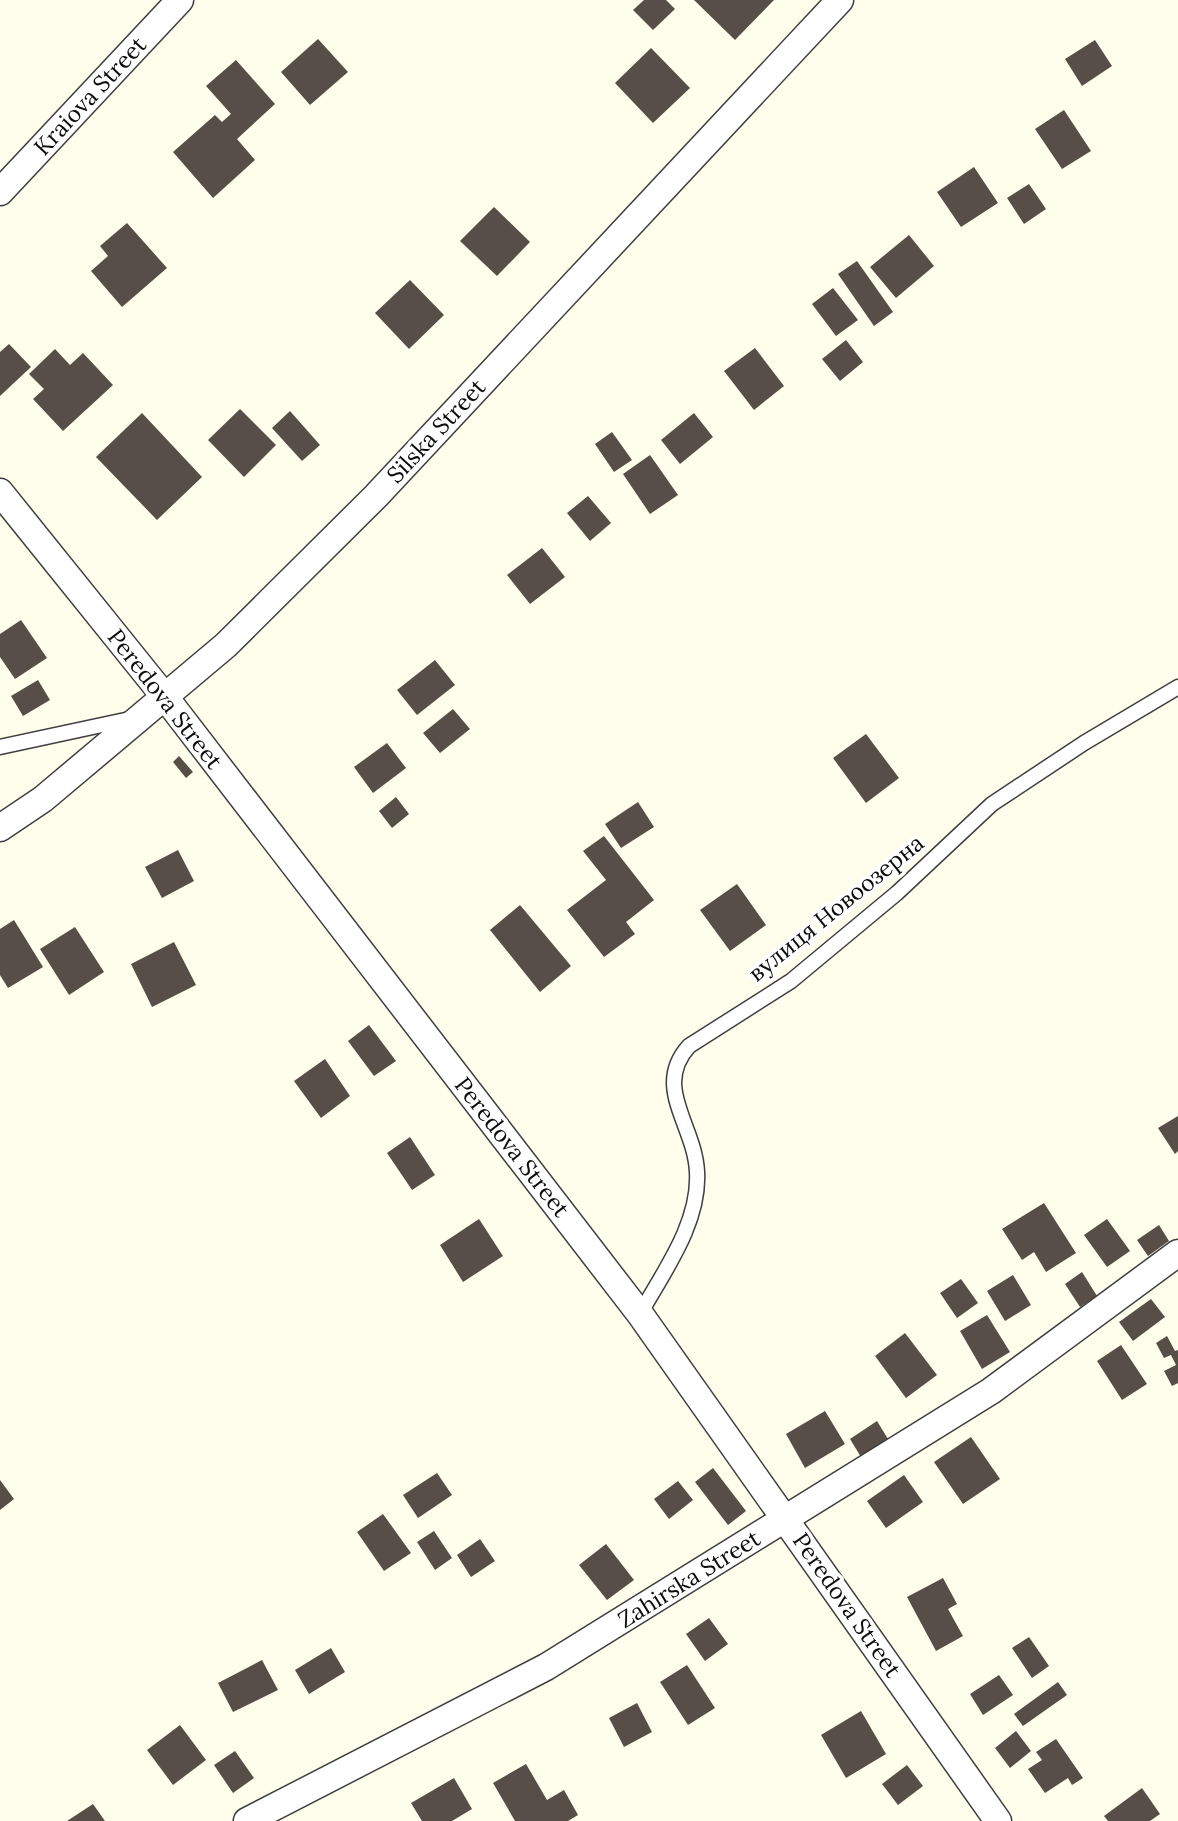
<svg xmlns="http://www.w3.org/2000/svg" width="1178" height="1821" font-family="Lora,serif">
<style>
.building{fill:#564e47}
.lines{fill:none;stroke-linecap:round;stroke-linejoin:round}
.service-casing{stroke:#3f3f3f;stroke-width:17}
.minor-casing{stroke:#3f3f3f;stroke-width:29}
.service{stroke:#fff;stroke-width:14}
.minor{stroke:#fff;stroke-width:26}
.labels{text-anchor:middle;stroke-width:7;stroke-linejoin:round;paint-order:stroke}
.street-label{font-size:23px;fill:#0c0c0c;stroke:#fff}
</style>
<rect width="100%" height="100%" fill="#fffdeb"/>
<g class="building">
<path d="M644,0H666L675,9L653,30L633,10Z"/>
<path d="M694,0H774L735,40Z"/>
<path d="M318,39L348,72L310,105L281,72Z"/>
<path d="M1095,40L1112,66L1082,86L1065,59Z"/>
<path d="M651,48L690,88L653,123L615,83Z"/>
<path d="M236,60L275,104L237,139L255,160L213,198L173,152L215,115L222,122L231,114L206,86Z"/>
<path d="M1064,110L1091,151L1062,169L1035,129Z"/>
<path d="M974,167L998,203L961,227L937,192Z"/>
<path d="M1029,184L1046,209L1024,224L1007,198Z"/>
<path d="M494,207L530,242L497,276L460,241Z"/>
<path d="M127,223L167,268L122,307L91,271L108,256L100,246Z"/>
<path d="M909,235L934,266L896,298L870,267Z"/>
<path d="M857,261L893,312L874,326L838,274Z"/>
<path d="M410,280L444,315L409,349L375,313Z"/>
<path d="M833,288L858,320L836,336L812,304Z"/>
<path d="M846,340L863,362L840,381L822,359Z"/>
<path d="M9,344L31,367L0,396V352Z"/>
<path d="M755,348L784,386L754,410L724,371Z"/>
<path d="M55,349L70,365L83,353L113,385L63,431L33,399L44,389L29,374Z"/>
<path d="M240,409L276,445L244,477L208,440Z"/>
<path d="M290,411L320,445L302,461L272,428Z"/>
<path d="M142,413L202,477L157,520L96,457Z"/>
<path d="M694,413L713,437L680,464L661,440Z"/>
<path d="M612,432L632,460L614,472L595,444Z"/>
<path d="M650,455L678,495L650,514L623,474Z"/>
<path d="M588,496L611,523L590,541L567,513Z"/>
<path d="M542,548L565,577L530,604L507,575Z"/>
<path d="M21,620L47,658L15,679L0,657V634Z"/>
<path d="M435,660L455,685L417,715L397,690Z"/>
<path d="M38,680L50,700L23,716L11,696Z"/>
<path d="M453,709L470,729L440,753L423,733Z"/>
<path d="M866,734L899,778L866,803L833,758Z"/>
<path d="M387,743L406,768L373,793L354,767Z"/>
<path d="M179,756L193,772L186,778L173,762Z"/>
<path d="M396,797L409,814L392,828L379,811Z"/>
<path d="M638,802L654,827L621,848L605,824Z"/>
<path d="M604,836L654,900L626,922L635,934L604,957L567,910L606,880L583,851Z"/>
<path d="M178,850L194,881L162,898L145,867Z"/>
<path d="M737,884L766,925L730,951L700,910Z"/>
<path d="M520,905L571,966L540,992L490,930Z"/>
<path d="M14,920L43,967L8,988L0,975V929Z"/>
<path d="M75,927L104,972L69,995L40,949Z"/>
<path d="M174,942L196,985L152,1007L131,964Z"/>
<path d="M369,1025L396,1061L374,1076L348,1041Z"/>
<path d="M325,1059L350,1096L321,1118L294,1081Z"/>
<path d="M1178,1116V1151L1175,1154L1158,1128Z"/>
<path d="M410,1137L435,1175L412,1190L387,1153Z"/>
<path d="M1044,1203L1076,1253L1046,1272L1034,1252L1022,1260L1002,1229Z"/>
<path d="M479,1219L503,1256L463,1282L440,1245Z"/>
<path d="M1107,1219L1130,1251L1107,1267L1084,1235Z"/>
<path d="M1159,1225L1169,1241L1148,1256L1137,1240Z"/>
<path d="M1082,1272L1097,1296L1080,1307L1065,1284Z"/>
<path d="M1013,1275L1031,1305L1005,1321L987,1291Z"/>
<path d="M961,1279L978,1303L957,1318L940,1293Z"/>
<path d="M1151,1299L1165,1317L1133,1341L1119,1322Z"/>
<path d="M987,1315L1010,1352L982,1369L960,1331Z"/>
<path d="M905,1333L937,1375L906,1398L875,1356Z"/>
<path d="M1167,1336L1175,1351L1178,1350V1383L1172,1386L1164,1371L1176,1365L1171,1355L1164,1358L1156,1343Z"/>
<path d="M1121,1345L1147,1384L1122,1400L1097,1361Z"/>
<path d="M825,1411L845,1444L805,1468L786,1434Z"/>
<path d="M877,1421L888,1439L861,1457L850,1439Z"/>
<path d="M971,1437L1000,1479L963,1504L934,1462Z"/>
<path d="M713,1468L746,1511L728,1525L695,1482Z"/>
<path d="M437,1473L452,1495L418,1518L403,1495Z"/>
<path d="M904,1475L923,1502L886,1528L867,1501Z"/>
<path d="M0,1480L14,1499L0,1510Z"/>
<path d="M678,1481L693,1500L669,1519L654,1499Z"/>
<path d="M383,1514L411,1553L384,1571L357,1532Z"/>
<path d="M434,1531L452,1558L435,1570L417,1542Z"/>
<path d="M480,1539L495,1561L471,1577L457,1555Z"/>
<path d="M606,1544L634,1580L607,1600L579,1565Z"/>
<path d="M943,1578L957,1604L948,1609L963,1636L936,1651L907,1597Z"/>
<path d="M709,1618L728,1644L705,1661L686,1634Z"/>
<path d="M1029,1637L1049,1666L1032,1678L1012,1648Z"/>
<path d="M331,1648L345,1672L309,1694L295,1670Z"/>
<path d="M262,1660L278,1690L233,1712L218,1683Z"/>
<path d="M687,1665L715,1708L688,1725L660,1682Z"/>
<path d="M999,1675L1013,1695L983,1715L970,1694Z"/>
<path d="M1058,1682L1067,1695L1023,1726L1014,1714Z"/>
<path d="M637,1703L652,1732L624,1747L609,1718Z"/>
<path d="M861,1711L886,1754L846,1778L821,1735Z"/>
<path d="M180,1725L206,1760L173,1785L147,1750Z"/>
<path d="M1016,1731L1031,1751L1010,1768L995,1748Z"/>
<path d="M1056,1739L1083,1778L1072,1785L1068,1778L1045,1793L1028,1769L1042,1760L1036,1752Z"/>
<path d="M235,1751L254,1778L233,1793L214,1765Z"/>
<path d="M526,1764L547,1800L564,1790L578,1815L568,1821H515L493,1783Z"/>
<path d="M907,1765L923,1786L898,1805L882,1784Z"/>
<path d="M454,1778L472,1809L452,1821H422L411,1803Z"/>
<path d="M1142,1788L1160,1814L1150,1821H1108L1104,1816Z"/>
<path d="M93,1804L105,1821H67Z"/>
</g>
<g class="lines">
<defs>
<g id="service">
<path d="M0,747L130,719"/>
<path d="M640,1314C664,1271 700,1223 697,1172C695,1125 652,1087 689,1046L791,981L897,893L992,804L1084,743L1178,687"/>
</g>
<g id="minor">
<path d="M0,192L180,0"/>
<path d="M0,492L165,697L640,1314L998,1821"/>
<path d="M0,828L43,799L226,645L376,496L840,0"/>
<path d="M247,1821L546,1667L991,1391L1178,1253"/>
</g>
</defs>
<use href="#service" class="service-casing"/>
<use href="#minor" class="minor-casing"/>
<use href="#service" class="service"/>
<use href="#minor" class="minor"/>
</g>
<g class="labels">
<g class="street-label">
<text transform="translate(90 96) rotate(-47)" y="8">Kraiova Street</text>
<text transform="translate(436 431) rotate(-47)" y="8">Silska Street</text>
<text transform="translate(165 699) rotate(52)" y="8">Peredova Street</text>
<text transform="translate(836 908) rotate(-39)" y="8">вулиця Новоозерна</text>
<text transform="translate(512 1147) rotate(52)" y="8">Peredova Street</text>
<text transform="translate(689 1579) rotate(-32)" y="8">Zahirska Street</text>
<text transform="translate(847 1605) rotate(55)" y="8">Peredova Street</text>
</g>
</g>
</svg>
